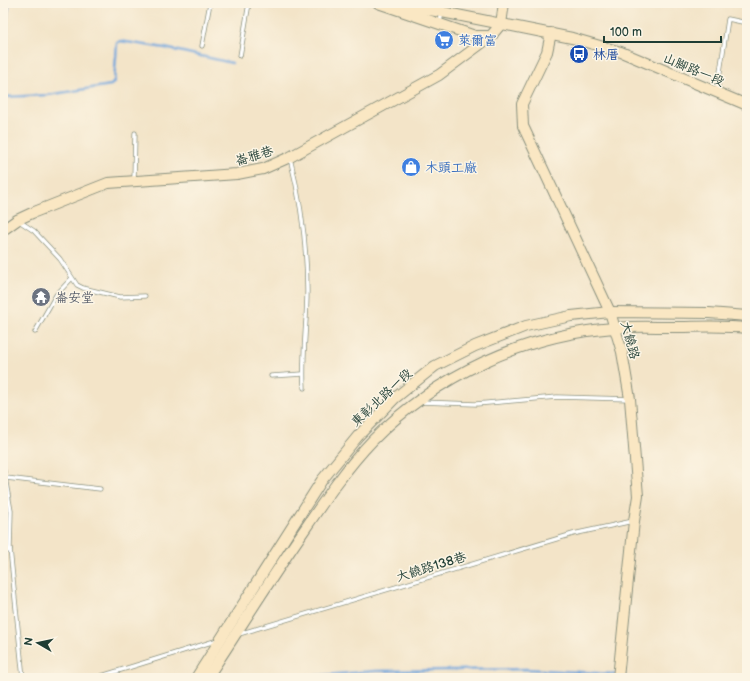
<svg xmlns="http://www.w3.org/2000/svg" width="750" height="681" font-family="'Balsamiq Sans','LXGW WenKai TC',sans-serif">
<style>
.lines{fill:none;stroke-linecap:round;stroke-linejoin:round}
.stream{stroke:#6fa5dc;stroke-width:2.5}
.lane-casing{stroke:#89907e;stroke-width:5}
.secondary-casing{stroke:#89907e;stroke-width:12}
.lane{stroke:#fff;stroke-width:3.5}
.secondary{stroke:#fae7c3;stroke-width:10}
.labels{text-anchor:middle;stroke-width:3;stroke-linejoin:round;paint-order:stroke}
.shop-label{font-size:13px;fill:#366cbe;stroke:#fcf5e5;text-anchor:start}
.transit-label{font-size:13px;fill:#164399;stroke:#fcf5e5;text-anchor:start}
.street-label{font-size:13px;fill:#1f3d34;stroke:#fcf5e5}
.worship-label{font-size:13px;fill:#5b616d;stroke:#fcf5e5;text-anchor:start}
</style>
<rect width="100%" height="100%" fill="#fcf5e5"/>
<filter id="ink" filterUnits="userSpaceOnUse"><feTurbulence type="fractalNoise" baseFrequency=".025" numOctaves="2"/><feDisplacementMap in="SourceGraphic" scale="8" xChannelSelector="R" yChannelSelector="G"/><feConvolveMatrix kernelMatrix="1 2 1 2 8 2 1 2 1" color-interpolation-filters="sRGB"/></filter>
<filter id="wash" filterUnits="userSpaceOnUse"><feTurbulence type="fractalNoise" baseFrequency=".012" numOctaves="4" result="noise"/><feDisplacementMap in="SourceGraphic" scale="16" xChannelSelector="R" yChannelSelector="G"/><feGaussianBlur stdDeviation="0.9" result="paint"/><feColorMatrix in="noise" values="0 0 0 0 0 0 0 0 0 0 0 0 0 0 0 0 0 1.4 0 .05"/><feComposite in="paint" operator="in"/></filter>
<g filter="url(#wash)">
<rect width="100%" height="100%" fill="#f3e4c8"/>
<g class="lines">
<g class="stream">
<path d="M3,46L9,3"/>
<path d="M3,97L48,95L111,85L114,82L117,43L120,41L165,48L232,63"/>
<path d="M620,674H624V678"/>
<path d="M286,678L375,671L526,669L615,674"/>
</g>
</g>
</g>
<g filter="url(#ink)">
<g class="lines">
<defs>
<g id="lane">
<path d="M440,22L444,3"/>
<path d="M202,46L210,3"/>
<path d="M240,56L249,3"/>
<path d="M717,92L728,19L747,23"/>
<path d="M290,158C301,201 307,246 307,291C307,323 302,356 304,388"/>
<path d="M134,180L135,133"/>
<path d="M19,221L34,231L60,259L77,285L83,288L120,297L145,296"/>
<path d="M35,332L56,295L72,278"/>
<path d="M271,376L303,374"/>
<path d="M420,402L476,404L557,397L630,399"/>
<path d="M3,466L11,511L10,549L23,678"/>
<path d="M6,478L100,489"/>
<path d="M3,554L10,549"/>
<path d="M239,634L573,534L633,521"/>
<path d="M95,678L218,640"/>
</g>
<g id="secondary">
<path d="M378,3L475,36H492"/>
<path d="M385,3L442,12L572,38L621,52L747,105"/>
<path d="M551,33L547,52L522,104L523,126L610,312L622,352L630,399L638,496L634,521L618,678"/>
<path d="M3,230L17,220L32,213L108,183L237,174L263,169L290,157L439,75L490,37L501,24L504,3"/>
<path d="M196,678L322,480L358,436L395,398L435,366L475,346L526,326L571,316L610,312L709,313L747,316"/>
<path d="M207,678C240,628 271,578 305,529C326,498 347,467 373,440C437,375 523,335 614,328C633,326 652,327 670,327C696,327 721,325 747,328"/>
</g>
</defs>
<use href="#lane" class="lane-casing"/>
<use href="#secondary" class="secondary-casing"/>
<use href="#lane" class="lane"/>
<use href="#secondary" class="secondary"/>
</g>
</g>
<defs>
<symbol id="supermarket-disc" viewBox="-11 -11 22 22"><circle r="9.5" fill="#3f7fe0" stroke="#fcf5e5"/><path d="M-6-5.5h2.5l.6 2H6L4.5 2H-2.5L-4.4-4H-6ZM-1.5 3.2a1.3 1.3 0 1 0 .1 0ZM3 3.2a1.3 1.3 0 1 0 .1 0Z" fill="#fff"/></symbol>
<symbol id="bus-disc" viewBox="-11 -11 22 22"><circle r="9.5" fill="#1a4fb4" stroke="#fcf5e5"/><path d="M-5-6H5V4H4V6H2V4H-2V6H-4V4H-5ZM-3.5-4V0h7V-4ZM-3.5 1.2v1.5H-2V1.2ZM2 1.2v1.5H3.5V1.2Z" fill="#fff"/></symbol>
<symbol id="shop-disc" viewBox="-11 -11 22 22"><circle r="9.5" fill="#3f7fe0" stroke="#fcf5e5"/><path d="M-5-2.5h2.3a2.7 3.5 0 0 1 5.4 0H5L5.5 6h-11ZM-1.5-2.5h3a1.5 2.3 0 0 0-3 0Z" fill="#fff"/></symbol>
<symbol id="temple-disc" viewBox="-11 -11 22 22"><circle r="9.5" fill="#6b7280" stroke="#fcf5e5"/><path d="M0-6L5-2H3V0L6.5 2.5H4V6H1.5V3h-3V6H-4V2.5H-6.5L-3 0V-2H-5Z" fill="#fff"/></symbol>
</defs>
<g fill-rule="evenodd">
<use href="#supermarket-disc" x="433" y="29" width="22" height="22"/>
<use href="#bus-disc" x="568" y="43" width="22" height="22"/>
<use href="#shop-disc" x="400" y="156" width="22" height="22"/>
<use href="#temple-disc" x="30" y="286" width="22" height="22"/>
</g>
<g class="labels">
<g class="shop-label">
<text x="458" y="45">萊爾富</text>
<text x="425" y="172">木頭工廠</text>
</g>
<g class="transit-label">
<text x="593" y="59">林厝</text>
</g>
<g class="street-label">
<text transform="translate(694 69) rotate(23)" y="5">山腳路一段</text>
<text transform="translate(254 155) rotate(-17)" y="5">崙雅巷</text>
<text transform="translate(631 340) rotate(75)" y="5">大饒路</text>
<text transform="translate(381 397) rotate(-43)" y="5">東彰北路一段</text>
<text transform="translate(431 566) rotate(-17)" y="5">大饒路138巷</text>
</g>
<g class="worship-label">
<text x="55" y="302">崙安堂</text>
</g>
</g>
<rect width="750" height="681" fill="none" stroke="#fcf5e5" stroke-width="16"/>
<g transform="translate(38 643) rotate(279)" stroke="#fcf5e5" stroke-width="3" paint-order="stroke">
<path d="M0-3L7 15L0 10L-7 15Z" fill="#1f3d34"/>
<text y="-6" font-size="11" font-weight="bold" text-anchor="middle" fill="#1f3d34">N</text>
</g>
<path d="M604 36v6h117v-6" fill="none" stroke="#1f3d34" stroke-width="2"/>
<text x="610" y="36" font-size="12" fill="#1f3d34" stroke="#fcf5e5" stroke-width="3" paint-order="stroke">100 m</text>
</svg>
